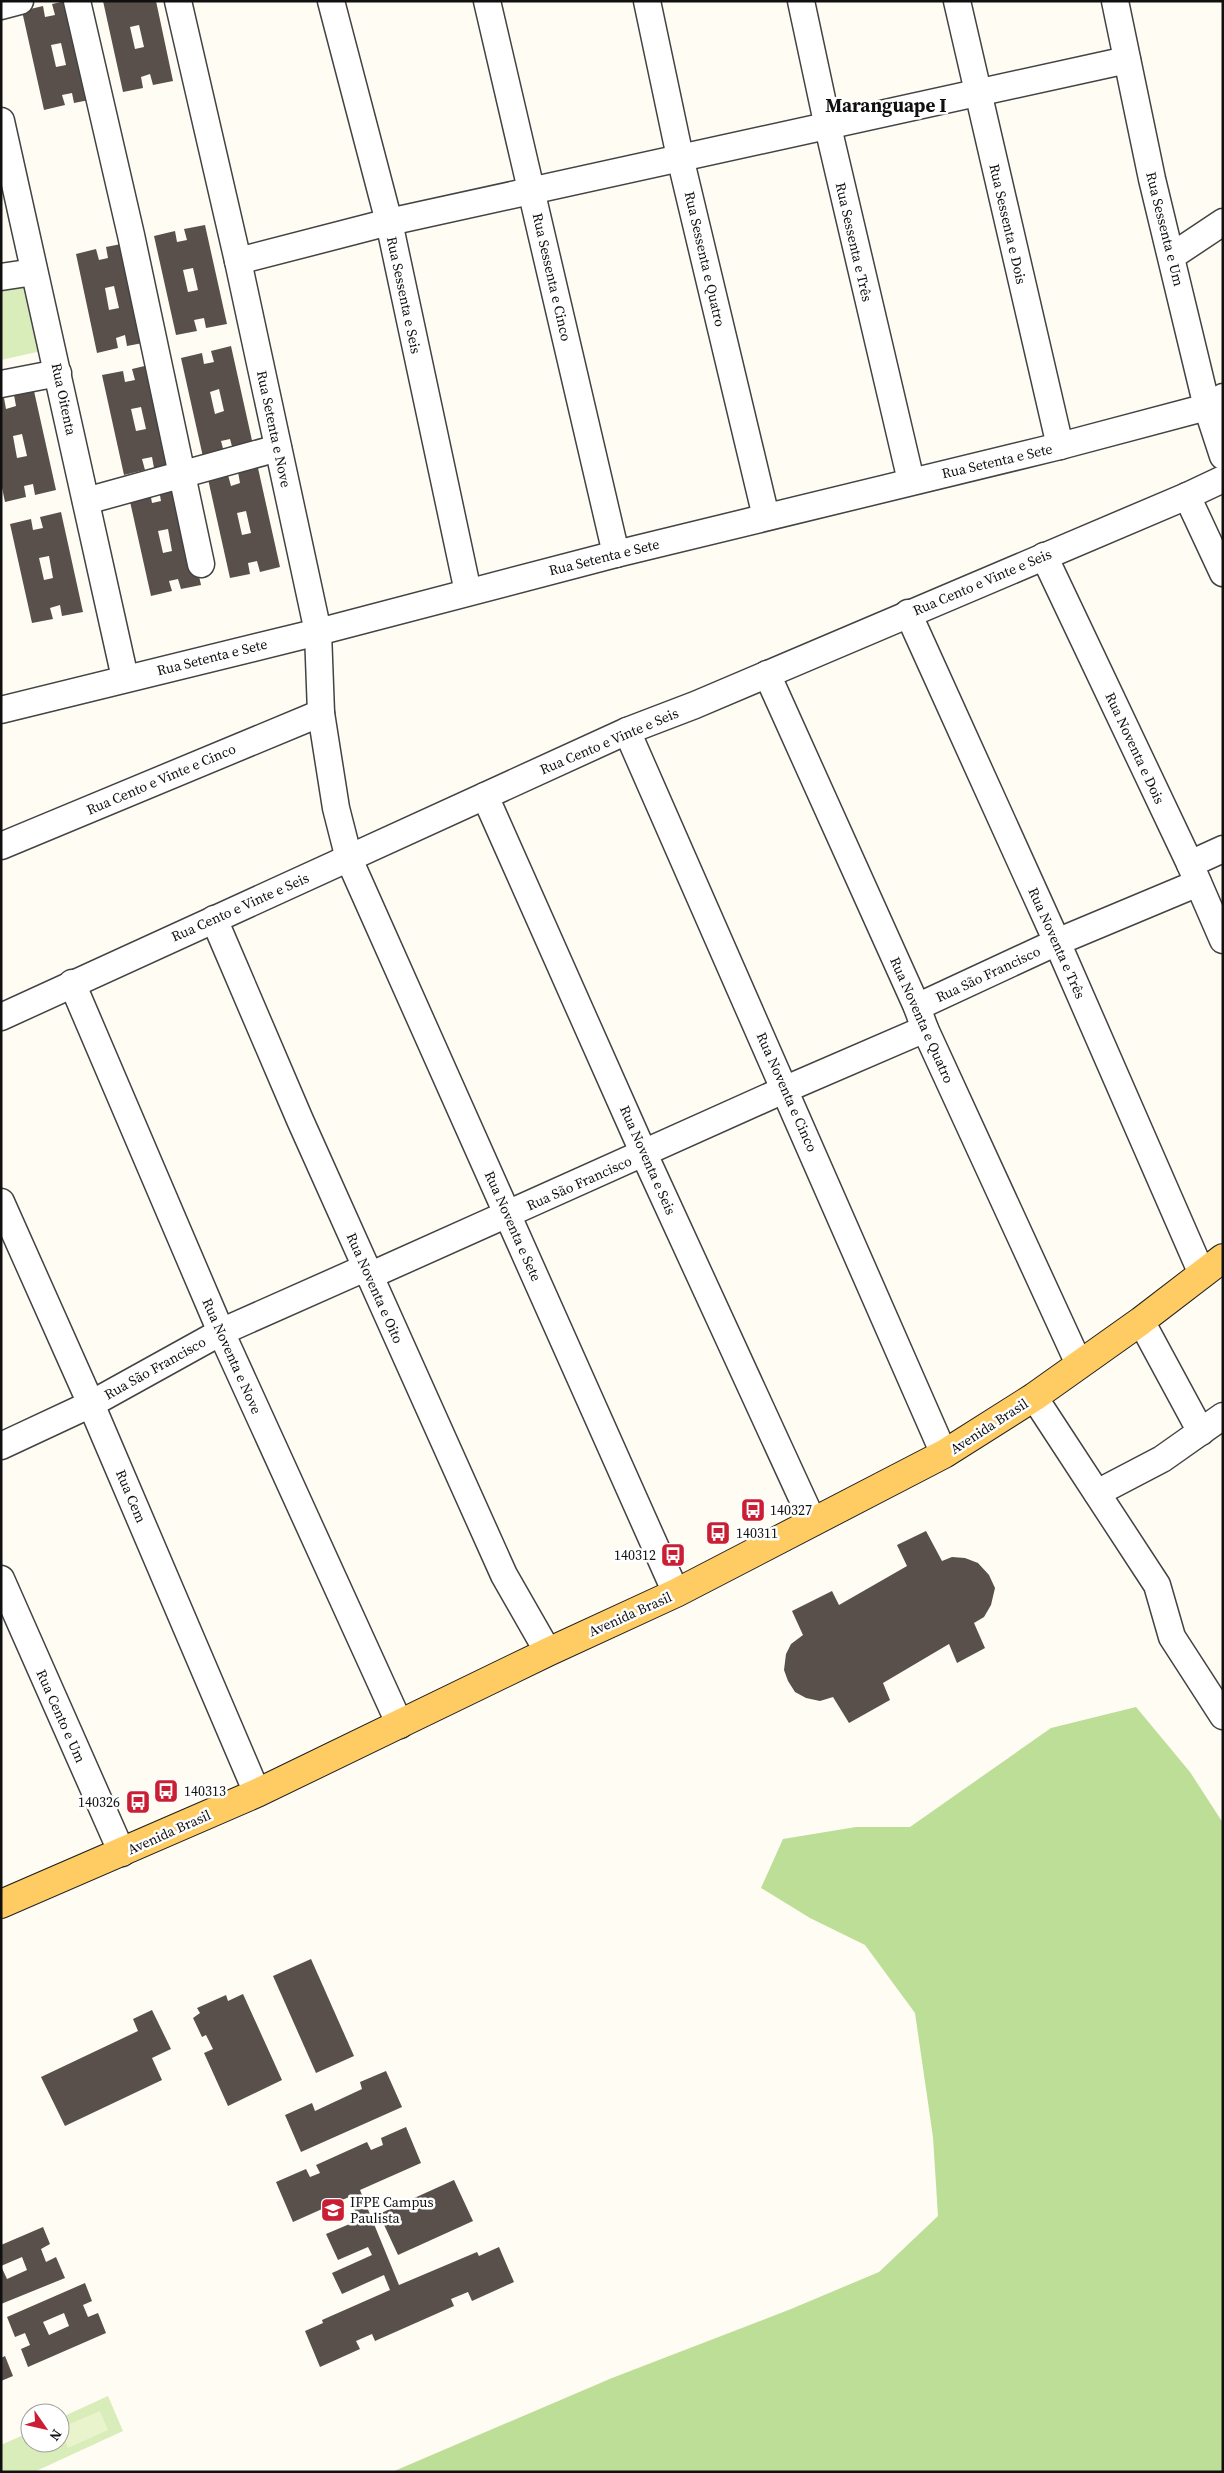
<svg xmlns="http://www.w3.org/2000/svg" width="1224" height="2473" font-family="'Source Serif 4',serif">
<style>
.green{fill:#d8edb9}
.forest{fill:#bdde97}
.pitch{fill:#e9f3cc}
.building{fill:#59504b;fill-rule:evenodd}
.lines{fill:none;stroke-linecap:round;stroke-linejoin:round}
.minor-casing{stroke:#434343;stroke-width:29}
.major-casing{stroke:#212121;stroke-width:30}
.minor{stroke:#fff;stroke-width:26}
.major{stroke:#ffcc63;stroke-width:28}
.labels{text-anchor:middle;stroke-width:5;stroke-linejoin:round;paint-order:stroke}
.street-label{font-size:14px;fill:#101010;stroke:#fff}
.poi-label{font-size:14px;fill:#101010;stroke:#fff;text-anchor:start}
.district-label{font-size:19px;font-weight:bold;fill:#101010;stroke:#fff}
</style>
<rect width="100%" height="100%" fill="#fffcf3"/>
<g class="green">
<path d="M32,276L46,350L1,360V280Z"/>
<path d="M108,2396L123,2431L34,2472H1V2445L30,2432V2443H60V2418Z"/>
</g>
<path class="forest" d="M1136,1707L1190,1772L1223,1823V2472H392L612,2378L791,2309L879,2272L938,2216L933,2137L915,2013L865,1945L810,1918L761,1888L783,1839L856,1827H910L1051,1728Z"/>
<path class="pitch" d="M100,2411L108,2430L68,2448L60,2428Z"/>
<g class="building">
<path d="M65,1L94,99L74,103L72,93L62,95L65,105L44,110L22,11L43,6L45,17L55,15L52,4ZM61,43L66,65L56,67L51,45Z"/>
<path d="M103,1H156L173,81L153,85L150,74L141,77L143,88L123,92ZM139,25L144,47L135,49L130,27Z"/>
<path d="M205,225L227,324L206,328L204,318L194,320L197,331L176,335L154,236L175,231L177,242L187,240L184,229ZM193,268L198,290L188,292L183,270Z"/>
<path d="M126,243L148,342L127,346L125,335L116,338L118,348L97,353L76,254L96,249L99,260L108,258L106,247ZM114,286L119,308L109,310L105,288Z"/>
<path d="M231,346L253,445L233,450L230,439L221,441L224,452L203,457L181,358L202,353L204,364L214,362L211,351ZM219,389L224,411L215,414L210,392Z"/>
<path d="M153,364L175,463L154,468L152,457L142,459L145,470L124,475L102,375L123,371L125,382L135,380L132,369ZM141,407L146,429L136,431L131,409Z"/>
<path d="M34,391L56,490L35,495L33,484L24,486L26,497L5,502L1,483V398H4L6,409L16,406L14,395ZM22,434L27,456L17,458L13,436Z"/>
<path d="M258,468L280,567L260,572L257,561L248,563L250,574L230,578L208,479L228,475L231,486L240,483L238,472ZM246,511L251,533L242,535L237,513Z"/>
<path d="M179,485L201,585L181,589L178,579L169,581L172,591L151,596L129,497L150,492L152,503L161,501L159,490ZM168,529L172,551L163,553L158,531Z"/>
<path d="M61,512L83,612L62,616L60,605L50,608L53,619L32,623L10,524L31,519L33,530L43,528L40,517ZM49,556L53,578L44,580L39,558Z"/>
<path d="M926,1531L942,1561L952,1557L965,1558L978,1563L989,1575L995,1588L991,1605L984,1617L974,1623L985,1648L957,1663L949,1644L883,1683L890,1700L849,1723L833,1697L820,1701L806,1698L795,1692L788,1681L784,1670L786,1654L791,1644L803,1635L792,1611L832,1591L839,1605L907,1566L897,1545Z"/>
<path d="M311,1959L354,2056L316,2073L273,1976Z"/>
<path d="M243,1994L282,2080L228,2106L204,2053L213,2049L206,2035L202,2037L193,2018L200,2013L197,2008L226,1995L228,2001Z"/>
<path d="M152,2010L171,2049L152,2058L162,2080L65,2126L41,2077L138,2031L133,2019Z"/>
<path d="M386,2071L402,2107L301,2152L285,2115L312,2103L315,2111L362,2089L360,2082Z"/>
<path d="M406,2127L421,2163L360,2190L399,2285L477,2252L479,2256L499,2247L514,2282L472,2301L468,2292L451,2299L454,2306L375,2341L372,2334L356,2341L360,2349L320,2367L305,2331L323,2323L322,2320L390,2290L384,2275L342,2294L332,2273L372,2255L368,2247L338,2260L326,2234L359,2220L349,2197L293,2222L276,2182L306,2169L310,2177L320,2173L316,2165L367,2142L371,2150L383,2145L381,2138Z"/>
<path d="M454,2180L473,2221L398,2255L379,2214Z"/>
<path d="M43,2227L50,2244L41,2249L46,2262L56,2257L65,2278L1,2304V2245ZM22,2257L27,2270L7,2279L1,2266Z"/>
<path d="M85,2283L92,2301L83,2305L88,2317L98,2313L106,2333L28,2367L21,2349L30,2345L25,2333L15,2337L7,2317ZM64,2313L69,2326L49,2335L43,2322Z"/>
<path d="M5,2356L13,2376L1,2381V2358Z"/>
</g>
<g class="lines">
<defs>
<g id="minor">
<path d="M77,1L131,235L201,564"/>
<path d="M178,1L238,261L318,632L321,713L336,808L349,859L676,1593"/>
<path d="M331,1L389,222L468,592"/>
<path d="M487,1L616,554"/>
<path d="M647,1L680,157L766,517"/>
<path d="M801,1L828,127L911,481"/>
<path d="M957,1L1060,446"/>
<path d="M1115,1L1152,179L1207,407L1223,456"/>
<path d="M1,6L20,1"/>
<path d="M1,121L125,678"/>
<path d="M1172,256L1223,222"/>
<path d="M238,261L389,222L1127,60"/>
<path d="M1,277L34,272"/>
<path d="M1,384L58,373"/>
<path d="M1187,496L1223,573"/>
<path d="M86,501L278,448"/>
<path d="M1044,556L1190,864L1223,940"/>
<path d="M908,613L1057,942L1202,1274"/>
<path d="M767,674L917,1007L925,1029L1079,1364"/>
<path d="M1,710L318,632L616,554L1060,446L1207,407L1223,397"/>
<path d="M627,731L944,1454"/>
<path d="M485,796L644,1154L813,1522"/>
<path d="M1,846L321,713"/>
<path d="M1190,864L1223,849"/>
<path d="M214,919L300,1120L504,1575L548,1652"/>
<path d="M72,983L221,1332L400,1725"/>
<path d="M917,1007L1057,942L1198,883"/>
<path d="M1,1017L627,731L695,705L1187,496L1223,479"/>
<path d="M1,1202L91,1404L257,1793"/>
<path d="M369,1276L786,1089L925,1029"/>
<path d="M1141,1321L1201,1432"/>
<path d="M1034,1397L1157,1585L1172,1637L1223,1716"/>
<path d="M1,1446L91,1404L221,1332L365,1268"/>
<path d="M1097,1493L1162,1459L1223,1416"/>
<path d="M1,1579L122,1853"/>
</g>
<path id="major" d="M1,1904L257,1793L548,1652L676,1593L944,1454L1034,1397L1141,1321L1223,1258"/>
</defs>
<use href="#minor" class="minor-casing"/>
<use href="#major" class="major-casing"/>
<use href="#minor" class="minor"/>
<use href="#major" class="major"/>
</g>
<defs>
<symbol id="bus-square" viewBox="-11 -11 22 22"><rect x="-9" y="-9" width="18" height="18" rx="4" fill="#ca1e34" stroke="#fff"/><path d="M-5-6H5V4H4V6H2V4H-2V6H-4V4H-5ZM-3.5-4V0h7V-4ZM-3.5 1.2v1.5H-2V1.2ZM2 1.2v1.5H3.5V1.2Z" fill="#fff"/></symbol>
<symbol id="university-square" viewBox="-11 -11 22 22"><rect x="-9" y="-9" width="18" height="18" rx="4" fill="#ca1e34" stroke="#fff"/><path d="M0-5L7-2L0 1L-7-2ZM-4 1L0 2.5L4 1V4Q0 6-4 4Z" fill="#fff"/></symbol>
</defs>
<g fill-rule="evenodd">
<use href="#bus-square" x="739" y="1496" width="28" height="28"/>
<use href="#bus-square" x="704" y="1519" width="28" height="28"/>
<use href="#bus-square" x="659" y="1541" width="28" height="28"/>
<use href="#bus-square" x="152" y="1777" width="28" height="28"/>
<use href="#bus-square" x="124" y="1788" width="28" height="28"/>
<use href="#university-square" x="319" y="2196" width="28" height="28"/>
</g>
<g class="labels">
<g class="street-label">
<text transform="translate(1008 224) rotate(77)" y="5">Rua Sessenta e Dois</text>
<text transform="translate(1165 229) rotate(76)" y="5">Rua Sessenta e Um</text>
<text transform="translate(854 242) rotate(77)" y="5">Rua Sessenta e Três</text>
<text transform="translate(705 259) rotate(77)" y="5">Rua Sessenta e Quatro</text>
<text transform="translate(552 277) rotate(77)" y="5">Rua Sessenta e Cinco</text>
<text transform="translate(404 295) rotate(78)" y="5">Rua Sessenta e Seis</text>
<text transform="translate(64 399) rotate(78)" y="5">Rua Oitenta</text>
<text transform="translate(274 429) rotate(78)" y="5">Rua Setenta e Nove</text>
<text transform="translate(997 461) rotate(-13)" y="5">Rua Setenta e Sete</text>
<text transform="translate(604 557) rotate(-14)" y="5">Rua Setenta e Sete</text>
<text transform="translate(982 582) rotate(-23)" y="5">Rua Cento e Vinte e Seis</text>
<text transform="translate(212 657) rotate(-14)" y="5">Rua Setenta e Sete</text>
<text transform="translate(609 741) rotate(-23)" y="5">Rua Cento e Vinte e Seis</text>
<text transform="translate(1135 748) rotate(65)" y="5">Rua Noventa e Dois</text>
<text transform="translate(161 779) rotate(-23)" y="5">Rua Cento e Vinte e Cinco</text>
<text transform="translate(240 907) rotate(-24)" y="5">Rua Cento e Vinte e Seis</text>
<text transform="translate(1057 943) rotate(66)" y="5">Rua Noventa e Três</text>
<text transform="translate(988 974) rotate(-25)" y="5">Rua São Francisco</text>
<text transform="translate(922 1020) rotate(66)" y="5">Rua Noventa e Quatro</text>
<text transform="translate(787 1092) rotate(66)" y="5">Rua Noventa e Cinco</text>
<text transform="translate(648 1160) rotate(66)" y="5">Rua Noventa e Seis</text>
<text transform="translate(579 1183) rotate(-24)" y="5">Rua São Francisco</text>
<text transform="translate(513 1226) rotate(66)" y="5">Rua Noventa e Sete</text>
<text transform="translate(375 1288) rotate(66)" y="5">Rua Noventa e Oito</text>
<text transform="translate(232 1356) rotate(66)" y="5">Rua Noventa e Nove</text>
<text transform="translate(155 1368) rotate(-29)" y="5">Rua São Francisco</text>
<text transform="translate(989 1426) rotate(-33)" y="5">Avenida Brasil</text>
<text transform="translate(131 1496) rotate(67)" y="5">Rua Cem</text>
<text transform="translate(630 1614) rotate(-24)" y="5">Avenida Brasil</text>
<text transform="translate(61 1716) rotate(66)" y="5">Rua Cento e Um</text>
<text transform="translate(169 1832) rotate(-24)" y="5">Avenida Brasil</text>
</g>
<g class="poi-label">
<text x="770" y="1515">140327</text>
<text x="736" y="1538">140311</text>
<text x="656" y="1560" text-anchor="end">140312</text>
<text x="184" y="1796">140313</text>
<text x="120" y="1807" text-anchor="end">140326</text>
<text x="350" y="2207">IFPE Campus<tspan x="350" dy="16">Paulista</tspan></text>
</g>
<g class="district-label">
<text x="886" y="112">Maranguape I</text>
</g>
</g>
<rect width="1224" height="2473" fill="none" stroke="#101010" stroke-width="5"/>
<g transform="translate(45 2428) rotate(124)"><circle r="24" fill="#ffffff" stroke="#9f9f9f"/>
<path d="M0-4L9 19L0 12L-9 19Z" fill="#ca1e34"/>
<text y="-8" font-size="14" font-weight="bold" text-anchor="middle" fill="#101010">N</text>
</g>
</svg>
